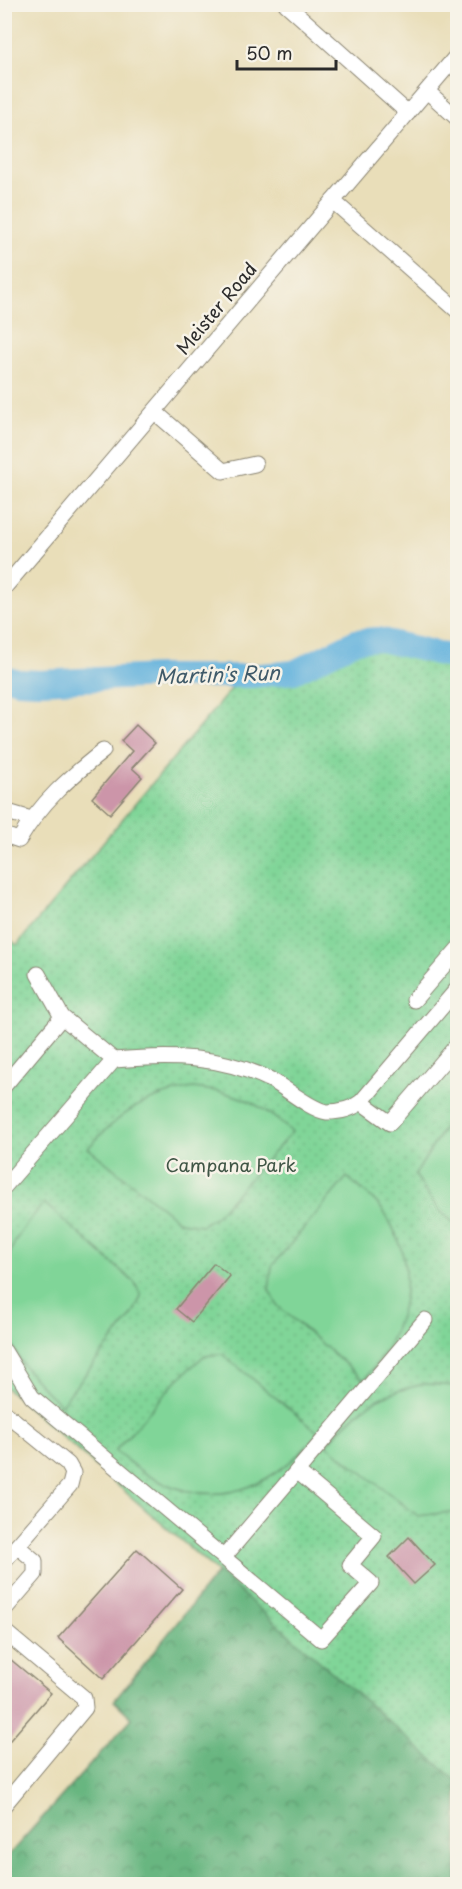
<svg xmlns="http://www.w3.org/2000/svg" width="462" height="1889" font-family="'Playpen Sans',sans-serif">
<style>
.forest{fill:url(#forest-crowns);stroke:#4a7056;stroke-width:1.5}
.park{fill:url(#park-dots);stroke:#568062;stroke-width:1.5}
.garden{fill:#80d598;stroke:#568062;stroke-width:1.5}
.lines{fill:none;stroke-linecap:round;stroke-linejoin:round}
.river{stroke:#63b2dd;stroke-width:24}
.building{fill:#cc95a9}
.minor-casing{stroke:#8a8472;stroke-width:17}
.minor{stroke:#fff;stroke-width:15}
.labels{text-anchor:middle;stroke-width:5;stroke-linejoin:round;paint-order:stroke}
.street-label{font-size:18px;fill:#2b2b2b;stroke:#f7f3e8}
.park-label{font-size:18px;fill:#405646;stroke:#f7f3e8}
.water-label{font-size:20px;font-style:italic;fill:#3f5a69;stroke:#f7f3e8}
</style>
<defs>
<pattern id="forest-crowns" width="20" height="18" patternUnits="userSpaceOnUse" patternTransform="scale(1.5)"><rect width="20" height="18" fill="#68b680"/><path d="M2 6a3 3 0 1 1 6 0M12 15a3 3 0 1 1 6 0" fill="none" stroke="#569469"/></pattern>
<pattern id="park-dots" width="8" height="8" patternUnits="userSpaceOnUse" patternTransform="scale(1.5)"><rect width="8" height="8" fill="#80d598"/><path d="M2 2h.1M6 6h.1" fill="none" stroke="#6fb783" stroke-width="1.8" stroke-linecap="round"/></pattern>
</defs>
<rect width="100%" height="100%" fill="#f7f3e8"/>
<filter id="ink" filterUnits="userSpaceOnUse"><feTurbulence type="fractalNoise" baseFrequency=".0167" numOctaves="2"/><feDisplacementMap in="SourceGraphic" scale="12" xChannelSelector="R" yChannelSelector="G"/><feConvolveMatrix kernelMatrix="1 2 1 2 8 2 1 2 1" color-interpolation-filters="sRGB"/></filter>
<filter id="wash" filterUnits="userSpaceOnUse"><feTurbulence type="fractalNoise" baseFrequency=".008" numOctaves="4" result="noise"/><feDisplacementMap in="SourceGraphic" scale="24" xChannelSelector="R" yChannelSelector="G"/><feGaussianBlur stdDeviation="1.35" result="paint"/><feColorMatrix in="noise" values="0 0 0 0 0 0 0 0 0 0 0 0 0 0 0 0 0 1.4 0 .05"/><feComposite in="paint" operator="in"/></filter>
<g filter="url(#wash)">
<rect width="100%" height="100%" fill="#e9deb9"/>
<path class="forest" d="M221,1568L457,1774V1884H5V1859L132,1718L114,1701Z"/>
<path class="park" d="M377,639L457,658V1781L5,1387L4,935L17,945L242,676L294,672L356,641Z"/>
<g class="garden">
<path d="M193,1088C240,1093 257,1101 292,1132L216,1216L202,1225L180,1222L88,1148C121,1112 144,1097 193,1088Z"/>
<path d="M457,1107V1226L438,1209L415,1175Z"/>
<path d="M347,1177C358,1187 372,1196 381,1208C423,1267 407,1328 364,1380L278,1306L269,1290L272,1266Z"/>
<path d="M44,1203L135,1283L141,1296L133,1314L61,1405C23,1371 4,1347 4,1294C4,1276 6,1260 14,1244C21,1229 34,1215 44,1203Z"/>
<path d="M222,1354L319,1433C277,1482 226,1511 161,1482C144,1475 129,1462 115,1451L177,1380L204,1356Z"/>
<path d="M425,1384L457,1386V1511L418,1516L327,1445C357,1408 379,1393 425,1384Z"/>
</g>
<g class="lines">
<path class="river" d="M4,677L18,681L40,682L159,676H251L294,672L356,641L377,639L458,658"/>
</g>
<g id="blocks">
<g class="building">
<path d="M136,725L155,743L132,768L142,777L110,814L92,798L132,751L121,741Z"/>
<path d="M214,1263L230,1276L192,1322L176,1309Z"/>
<path d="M409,1537L435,1565L414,1584L389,1557Z"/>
<path d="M137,1549L182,1589L103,1679L58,1638Z"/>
<path d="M4,1654L51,1693L4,1747Z"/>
</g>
</g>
</g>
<g filter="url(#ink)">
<use href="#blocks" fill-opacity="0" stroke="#8a8472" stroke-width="1.5"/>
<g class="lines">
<defs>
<g id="minor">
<path d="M286,4L408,113"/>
<path d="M427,91L458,119"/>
<path d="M333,201L458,311"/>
<path d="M155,412L223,471L255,464"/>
<path d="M4,588L458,54"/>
<path d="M4,811L31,819"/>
<path d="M4,835L19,840C42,801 68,779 103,751"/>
<path d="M414,1000L458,949"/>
<path d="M114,1060C169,1055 220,1055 271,1080C286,1088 311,1110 327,1112C339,1112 352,1109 361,1102L458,988"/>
<path d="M4,1086L62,1017L38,974"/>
<path d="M361,1102L390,1123L458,1044"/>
<path d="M4,1187L114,1060L62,1017"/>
<path d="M4,1351L32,1397L321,1639L371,1583L350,1565L374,1536L297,1471L224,1557"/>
<path d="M4,1412L68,1464L73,1473L70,1485L4,1561"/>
<path d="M297,1471L425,1320"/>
<path d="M4,1610L35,1574V1561L17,1546"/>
<path d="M4,1631L84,1698L85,1708L4,1805"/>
</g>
</defs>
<use href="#minor" class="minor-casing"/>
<use href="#minor" class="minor"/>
</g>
</g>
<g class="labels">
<g class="street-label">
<text transform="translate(217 309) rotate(-50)" y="6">Meister Road</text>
</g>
<g class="park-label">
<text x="231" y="1172">Campana Park</text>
</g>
<g class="water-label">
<text transform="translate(218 675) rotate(-2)" y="7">Martin's Run</text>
</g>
</g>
<rect width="462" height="1889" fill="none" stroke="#f7f3e8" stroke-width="24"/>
<path d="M237 60v9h99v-9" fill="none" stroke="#2b2b2b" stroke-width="3"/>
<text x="246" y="60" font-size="18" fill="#2b2b2b" stroke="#f7f3e8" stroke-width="4.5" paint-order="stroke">50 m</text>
</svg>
